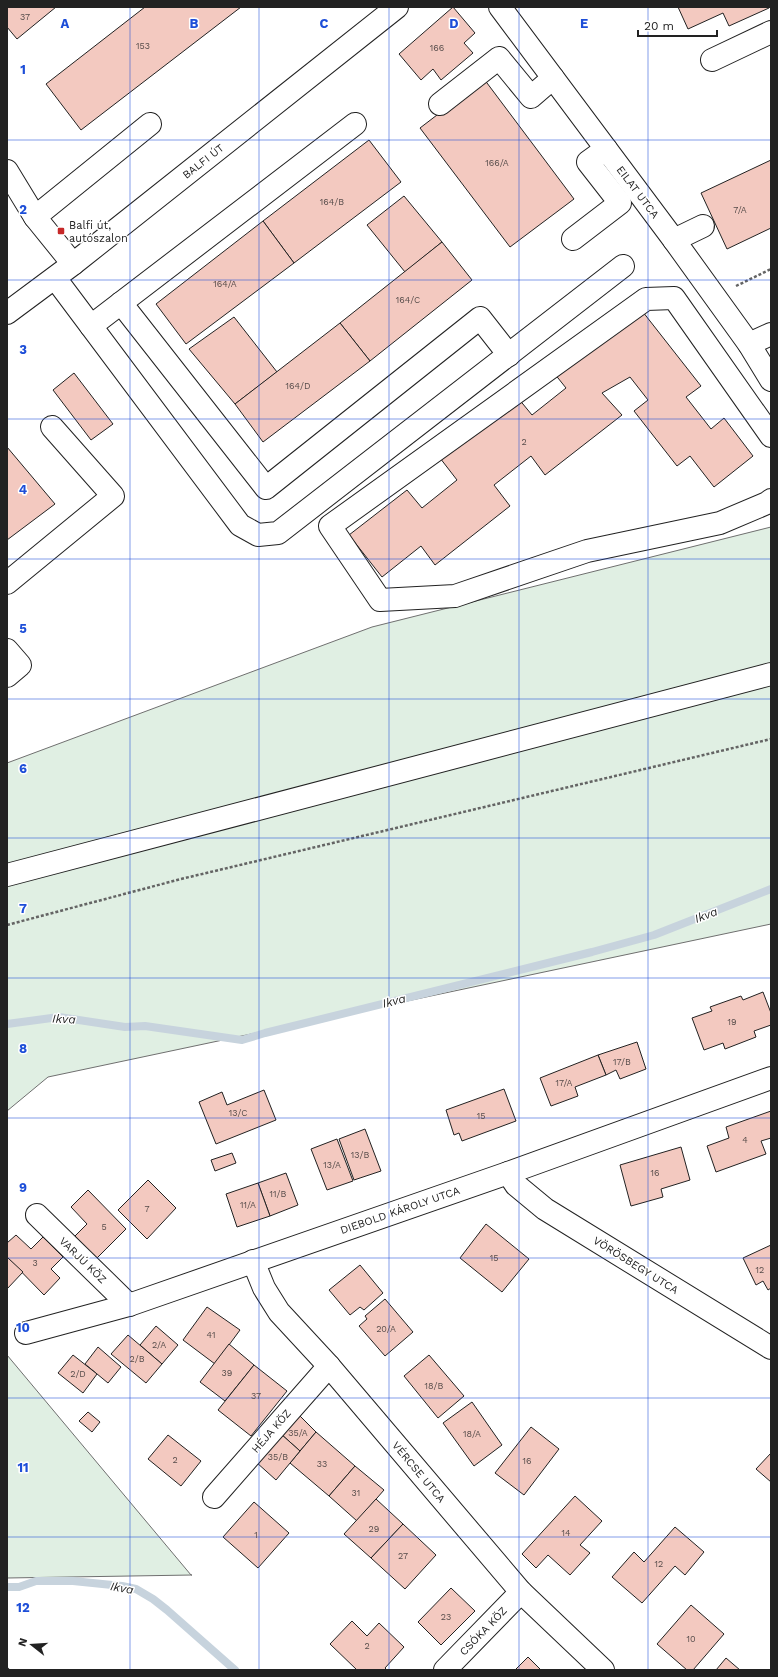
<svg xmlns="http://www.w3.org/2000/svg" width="778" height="1677" font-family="'Work Sans',sans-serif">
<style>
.green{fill:#e0efe3;stroke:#6f6f6f}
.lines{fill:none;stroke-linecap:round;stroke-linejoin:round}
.stream{stroke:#c7d3dd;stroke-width:8}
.building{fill:#f3c9c0;stroke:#222}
.minor-casing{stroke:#222;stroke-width:24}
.major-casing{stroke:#222;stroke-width:24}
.path{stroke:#646464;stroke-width:2.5;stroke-dasharray:3 2;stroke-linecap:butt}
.minor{stroke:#fff;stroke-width:22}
.major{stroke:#fff;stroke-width:22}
.wall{stroke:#222;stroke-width:2}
.grid{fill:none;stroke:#1d4ed8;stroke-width:1;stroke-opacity:0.55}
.poi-dot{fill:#c62828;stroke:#fff;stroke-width:1.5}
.labels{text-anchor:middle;stroke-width:3;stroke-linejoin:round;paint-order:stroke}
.number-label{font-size:9px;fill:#564c4a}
.street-label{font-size:11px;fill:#222;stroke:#fff}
.poi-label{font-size:11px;fill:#222;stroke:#fff;text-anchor:start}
.water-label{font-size:12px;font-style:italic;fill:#222;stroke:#fff}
.grid-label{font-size:13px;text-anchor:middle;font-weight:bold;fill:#1d4ed8;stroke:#fff;stroke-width:3;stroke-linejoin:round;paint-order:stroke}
</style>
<rect width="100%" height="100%" fill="#fff"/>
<g class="green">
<path d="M771,527V924L48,1077L7,1111V763L372,627Z"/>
<path d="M7,1355L191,1575H192L7,1578Z"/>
</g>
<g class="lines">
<g class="stream">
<path d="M7,1024L59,1017L125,1027L145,1026L242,1040L265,1033L592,952L654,935L771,889"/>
<path d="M7,1587H19L36,1581H73L122,1586L136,1589L153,1599L167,1610L235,1670"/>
</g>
</g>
<g class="building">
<path d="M7,7H56L17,39L7,27Z"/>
<path d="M145,7H241L81,130L46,84Z"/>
<path d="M453,7L475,33L464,43L473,53L441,80L433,69L421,80L399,54Z"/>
<path d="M678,7H768L769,8L729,26L723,13L688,29Z"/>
<path d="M484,79L574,199L510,247L420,128Z"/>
<path d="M369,140L401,182L294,263L263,221Z"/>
<path d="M771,160V228L727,249L701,193Z"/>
<path d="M404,196L442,242L405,272L367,225Z"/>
<path d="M263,221L294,263L186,344L156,304Z"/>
<path d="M442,242L472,280L370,361L340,323Z"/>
<path d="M639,307L701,386L686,397L711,429L724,418L753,456L714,487L690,456L677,466L634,411L648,400L630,377L602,393L622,415L545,475L531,456L494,485L510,506L435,565L421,546L382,577L349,535L407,490L422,508L457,480L440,458L518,398L532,415L566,388L554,373Z"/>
<path d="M234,317L277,372L235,404L189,349Z"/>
<path d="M340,323L370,361L263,442L235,404Z"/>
<path d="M74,373L113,424L91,440L53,390Z"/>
<path d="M7,447L55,504L7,540Z"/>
<path d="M763,992L771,1013V1025L754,1031L756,1037L725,1049L723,1043L704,1050L692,1018L712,1011L710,1007L741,996L743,1000Z"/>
<path d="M637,1042L646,1069L620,1079L616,1070L606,1075L598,1055Z"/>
<path d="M598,1055L606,1075L575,1087L578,1096L551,1106L540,1078Z"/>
<path d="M504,1089L516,1121L462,1141L459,1133L454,1135L446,1110Z"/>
<path d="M264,1090L276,1120L216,1144L199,1102L222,1092L227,1105Z"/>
<path d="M771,1111V1138L761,1141L766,1154L716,1172L707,1146L729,1138L726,1127Z"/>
<path d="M365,1129L381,1171L354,1180L339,1139Z"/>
<path d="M337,1139L353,1181L327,1190L311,1149Z"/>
<path d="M681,1147L690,1180L661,1189L663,1197L631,1206L620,1165Z"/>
<path d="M232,1153L236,1163L215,1171L211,1160Z"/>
<path d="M286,1173L298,1205L270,1216L258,1183Z"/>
<path d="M148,1180L176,1208L147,1239L118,1210Z"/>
<path d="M258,1183L270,1216L237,1227L226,1194Z"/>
<path d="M88,1190L126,1229L96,1259L75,1236L87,1224L71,1207Z"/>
<path d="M486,1224L529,1259L502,1292L460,1258Z"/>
<path d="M16,1235L31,1249L43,1237L63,1257L51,1269L60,1278L44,1295L7,1257V1243Z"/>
<path d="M771,1245V1288L768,1290L763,1281L756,1285L743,1258Z"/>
<path d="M7,1257L23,1272L7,1289Z"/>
<path d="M360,1265L383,1293L364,1310L360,1307L350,1315L329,1290Z"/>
<path d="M385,1299L413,1332L385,1356L359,1326L367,1319L365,1316Z"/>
<path d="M207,1307L240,1330L215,1364L183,1340Z"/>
<path d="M156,1326L178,1345L162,1364L140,1345Z"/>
<path d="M128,1335L162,1364L146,1383L111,1354Z"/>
<path d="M229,1344L254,1365L225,1401L200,1382Z"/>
<path d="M98,1347L121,1367L108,1383L85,1364Z"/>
<path d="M73,1355L97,1374L83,1393L58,1373Z"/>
<path d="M429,1355L464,1396L438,1418L404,1376Z"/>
<path d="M254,1365L287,1391L251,1436L218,1410Z"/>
<path d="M472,1402L502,1445L474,1466L443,1423Z"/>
<path d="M88,1412L100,1422L92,1432L79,1421Z"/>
<path d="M298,1414L316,1432L300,1451L281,1434Z"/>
<path d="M531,1427L559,1449L524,1495L495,1473Z"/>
<path d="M316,1432L355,1466L329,1496L290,1463Z"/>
<path d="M281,1434L300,1451L276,1480L256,1462Z"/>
<path d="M168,1435L201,1461L181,1486L148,1459Z"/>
<path d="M771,1453V1482L756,1469Z"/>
<path d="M355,1466L384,1490L357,1521L329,1496Z"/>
<path d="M575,1496L602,1521L580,1545L590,1553L570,1575L548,1555L536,1568L522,1554Z"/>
<path d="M376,1499L403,1524L371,1558L344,1534Z"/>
<path d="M254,1502L289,1533L258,1568L223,1537Z"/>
<path d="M403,1524L436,1555L405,1589L371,1558Z"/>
<path d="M675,1527L704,1552L685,1575L675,1566L642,1603L612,1577L634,1552L644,1562Z"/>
<path d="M451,1588L475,1611L441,1645L418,1622Z"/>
<path d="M691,1605L724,1634L693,1670H687L657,1644Z"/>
<path d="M352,1621L367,1636L379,1623L404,1647L385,1668L387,1670H357L330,1644Z"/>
<path d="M528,1657L541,1670H515Z"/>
<path d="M726,1658L740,1670H716Z"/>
</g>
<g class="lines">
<defs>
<g id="minor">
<path d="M500,7L674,240L749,344L771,380"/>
<path d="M712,60L771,32"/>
<path d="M440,104L499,58L531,97L553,78"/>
<path d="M7,171L35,217"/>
<path d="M573,239L620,203L588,162L606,149"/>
<path d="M674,240L703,226"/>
<path d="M73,264L35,217L150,124"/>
<path d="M55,278L240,525L258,535L278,533L623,266"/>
<path d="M121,303L266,488L480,318L509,355"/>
<path d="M91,326L355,124"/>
<path d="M749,344L771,334"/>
<path d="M771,436L674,298L646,299L330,526L380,600L455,596L587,551L720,523L767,503L771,500"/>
<path d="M7,583L113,496L52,427"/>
<path d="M7,650L20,665L7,676"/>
<path d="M508,1173L516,1185L545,1209L771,1348"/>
<path d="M37,1215L129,1305"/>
<path d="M253,1261L264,1288L279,1312L329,1366L521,1592L603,1670"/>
<path d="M26,1333L129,1305L508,1173L771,1078"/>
<path d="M214,1497L329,1366"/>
<path d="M445,1670L521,1592"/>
</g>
<g id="major">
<path d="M7,313L73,264L397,7"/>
<path d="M7,875L771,674"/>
</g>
</defs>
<use href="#minor" class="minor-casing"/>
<use href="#major" class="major-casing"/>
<g class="path">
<path d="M736,286L771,269"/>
<path d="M7,925L181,879L771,739"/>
</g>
<use href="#minor" class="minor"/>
<use href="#major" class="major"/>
<path class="wall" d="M7,1668L9,1670"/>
</g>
<path class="grid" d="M130,7V1670M259,7V1670M389,7V1670M519,7V1670M648,7V1670M7,140H771M7,280H771M7,419H771M7,559H771M7,699H771M7,838H771M7,978H771M7,1118H771M7,1258H771M7,1398H771M7,1537H771"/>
<rect class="poi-dot" x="57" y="227" width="8" height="8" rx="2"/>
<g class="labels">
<g class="number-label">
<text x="25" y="20">37</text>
<text x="143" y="49">153</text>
<text x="437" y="51">166</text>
<text x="497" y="166">166/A</text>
<text x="332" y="205">164/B</text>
<text x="740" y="213">7/A</text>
<text x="225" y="287">164/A</text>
<text x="408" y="303">164/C</text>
<text x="298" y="389">164/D</text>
<text x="524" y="445">2</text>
<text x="732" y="1025">19</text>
<text x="622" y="1065">17/B</text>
<text x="564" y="1086">17/A</text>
<text x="238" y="1116">13/C</text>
<text x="481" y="1119">15</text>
<text x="745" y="1143">4</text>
<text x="360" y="1158">13/B</text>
<text x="332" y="1168">13/A</text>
<text x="655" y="1176">16</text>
<text x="278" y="1197">11/B</text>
<text x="248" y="1208">11/A</text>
<text x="147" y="1212">7</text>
<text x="104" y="1230">5</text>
<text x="494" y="1261">15</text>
<text x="35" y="1266">3</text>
<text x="760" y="1273">12</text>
<text x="386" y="1332">20/A</text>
<text x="211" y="1338">41</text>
<text x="159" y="1348">2/A</text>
<text x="137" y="1362">2/B</text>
<text x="227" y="1376">39</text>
<text x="78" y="1377">2/D</text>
<text x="434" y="1389">18/B</text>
<text x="256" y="1399">37</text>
<text x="298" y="1436">35/A</text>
<text x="472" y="1437">18/A</text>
<text x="278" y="1460">35/B</text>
<text x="175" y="1463">2</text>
<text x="527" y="1464">16</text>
<text x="322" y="1467">33</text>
<text x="356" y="1496">31</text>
<text x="374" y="1532">29</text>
<text x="566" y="1536">14</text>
<text x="256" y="1538">1</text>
<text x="403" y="1559">27</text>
<text x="659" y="1567">12</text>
<text x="446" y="1620">23</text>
<text x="691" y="1642">10</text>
<text x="367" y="1649">2</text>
</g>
<g class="street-label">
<text transform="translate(203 161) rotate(-38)" y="4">BALFI ÚT</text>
<text transform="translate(638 192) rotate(53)" y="4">EILAT UTCA</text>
<text transform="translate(400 1210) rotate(-19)" y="4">DIEBOLD KÁROLY UTCA</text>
<text transform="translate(83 1260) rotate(44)" y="4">VARJÚ KÖZ</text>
<text transform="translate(636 1265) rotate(32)" y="4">VÖRÖSBEGY UTCA</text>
<text transform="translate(271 1431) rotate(-49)" y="4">HÉJA KÖZ</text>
<text transform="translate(419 1472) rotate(50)" y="4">VÉRCSE UTCA</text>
<text transform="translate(483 1631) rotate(-46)" y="4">CSÓKA KÖZ</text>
</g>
<g class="poi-label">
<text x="69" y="229">Balfi út,<tspan x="69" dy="13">autószalon</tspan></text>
</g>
<g class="water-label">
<text transform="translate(706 915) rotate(-21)" y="4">Ikva</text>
<text transform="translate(394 1001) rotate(-14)" y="4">Ikva</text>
<text transform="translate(64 1019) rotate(2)" y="4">Ikva</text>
<text transform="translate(122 1588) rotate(10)" y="4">Ikva</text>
</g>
</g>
<g class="grid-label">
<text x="65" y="28">A</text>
<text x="194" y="28">B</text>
<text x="324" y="28">C</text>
<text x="454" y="28">D</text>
<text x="584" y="28">E</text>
<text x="23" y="74">1</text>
<text x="23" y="214">2</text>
<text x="23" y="354">3</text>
<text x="23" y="494">4</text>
<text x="23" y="633">5</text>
<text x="23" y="773">6</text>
<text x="23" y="913">7</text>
<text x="23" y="1053">8</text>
<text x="23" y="1192">9</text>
<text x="23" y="1332">10</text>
<text x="23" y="1472">11</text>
<text x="23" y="1612">12</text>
</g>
<rect width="778" height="1677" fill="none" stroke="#222222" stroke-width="16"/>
<g transform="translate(32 1645) rotate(287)" stroke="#ffffff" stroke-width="3" paint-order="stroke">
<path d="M0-3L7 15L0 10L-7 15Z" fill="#222222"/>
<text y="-6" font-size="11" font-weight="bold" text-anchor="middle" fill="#222222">N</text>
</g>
<path d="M638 30v6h79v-6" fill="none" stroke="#222222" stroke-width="2"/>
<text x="644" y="30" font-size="12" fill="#222222" stroke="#ffffff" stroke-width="3" paint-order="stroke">20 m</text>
</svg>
